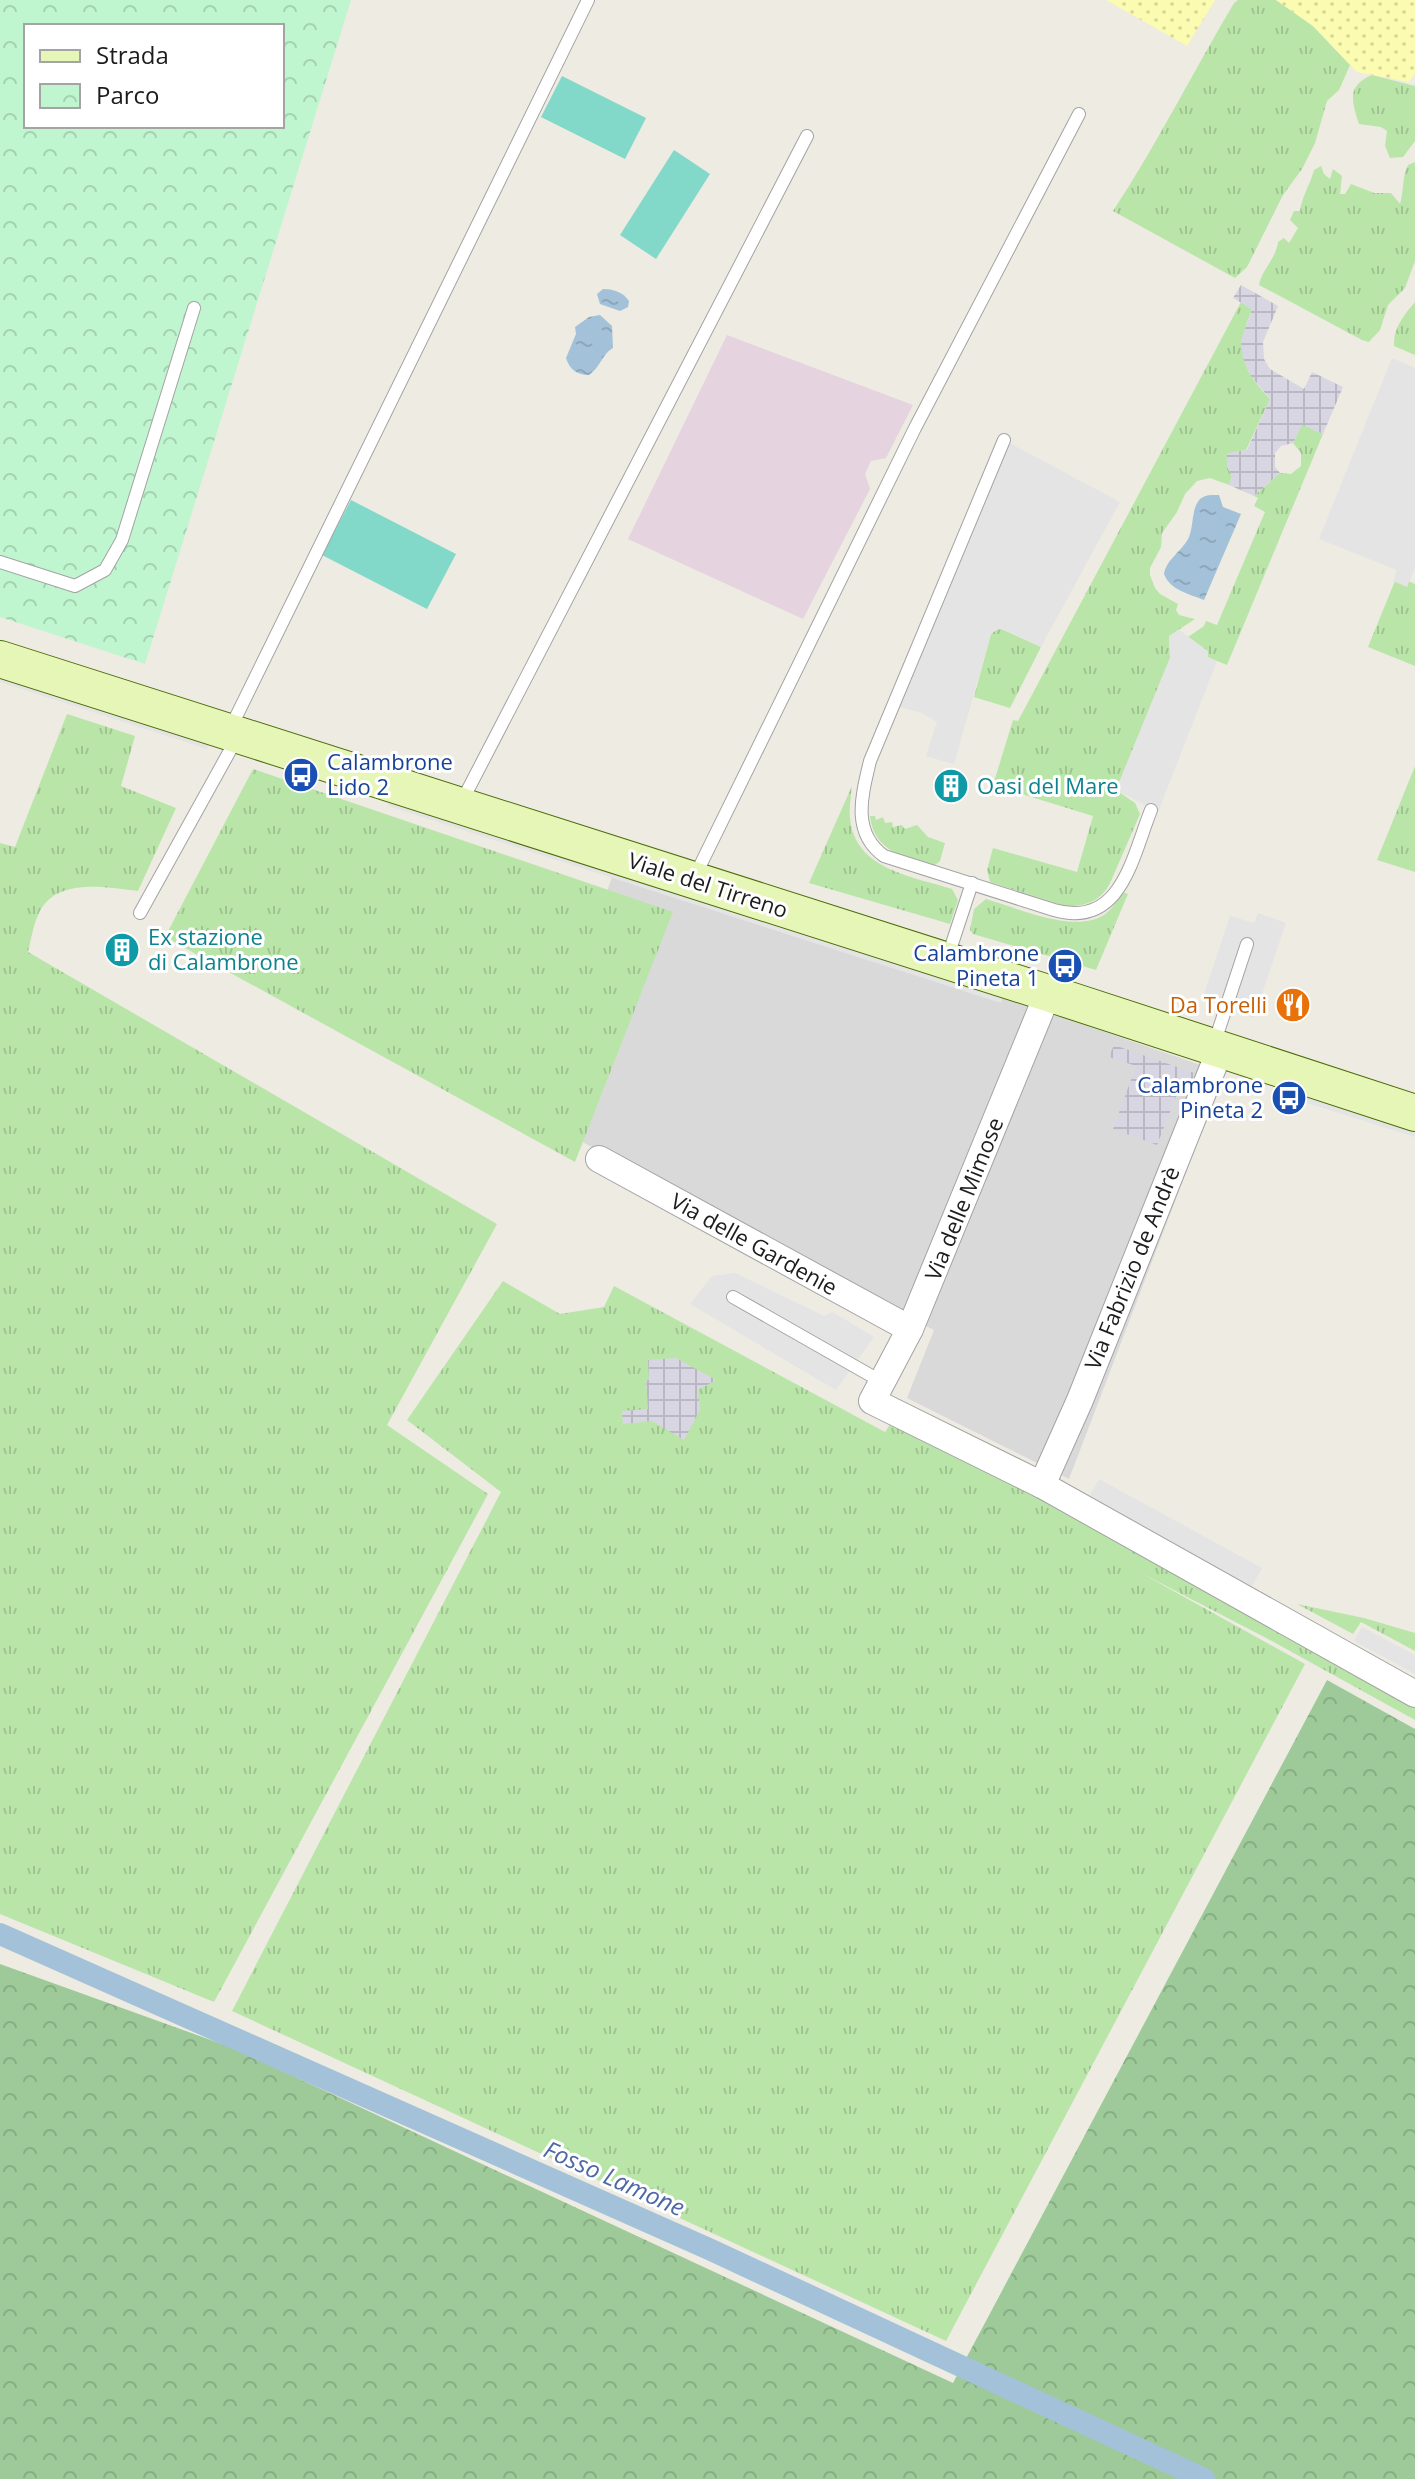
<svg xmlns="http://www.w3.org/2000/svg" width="1415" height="2479" font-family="'Open Sans',sans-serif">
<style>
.residential{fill:#dad9d9}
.industrial{fill:#e5d4df}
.grass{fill:url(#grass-tufts)}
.forest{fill:url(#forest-crowns)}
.sand{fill:url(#sand-dots)}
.park{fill:url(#park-crowns);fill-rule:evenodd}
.pitch{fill:#82d9c9}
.parking{fill:#e4e4e4}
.plaza{fill:url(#plaza-grid)}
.water{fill:url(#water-ripples)}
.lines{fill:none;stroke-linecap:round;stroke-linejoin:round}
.canal{stroke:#a3c2d9;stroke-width:22}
.lane-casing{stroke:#a3a3a3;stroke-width:14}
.street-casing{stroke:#a3a3a3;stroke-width:28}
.secondary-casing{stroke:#4d6b0a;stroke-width:38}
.lane{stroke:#fff;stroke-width:12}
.street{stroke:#fff;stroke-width:26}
.secondary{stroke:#e6f6b6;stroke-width:36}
.labels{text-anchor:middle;stroke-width:6;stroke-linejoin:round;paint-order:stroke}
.transit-label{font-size:22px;fill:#164399;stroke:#fff;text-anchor:end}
.culture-label{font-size:22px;fill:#0d838f;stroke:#fff;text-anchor:start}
.street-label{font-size:22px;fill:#1c1c1c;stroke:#fff}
.food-label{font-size:22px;fill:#c56008;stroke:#fff;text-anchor:end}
.water-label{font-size:24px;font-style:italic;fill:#4d68a6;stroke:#fff}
</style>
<defs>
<pattern id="grass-tufts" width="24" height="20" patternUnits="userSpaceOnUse" patternTransform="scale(2)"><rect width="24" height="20" fill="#bae5a9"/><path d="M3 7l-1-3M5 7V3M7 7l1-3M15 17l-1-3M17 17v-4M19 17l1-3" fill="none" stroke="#9fc491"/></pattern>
<pattern id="forest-crowns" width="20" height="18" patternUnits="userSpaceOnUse" patternTransform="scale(2)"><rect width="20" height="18" fill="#9dca98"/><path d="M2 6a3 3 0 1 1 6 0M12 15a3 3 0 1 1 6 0" fill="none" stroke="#87ad82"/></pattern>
<pattern id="sand-dots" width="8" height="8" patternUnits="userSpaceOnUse" patternTransform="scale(2)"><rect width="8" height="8" fill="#fbfbb1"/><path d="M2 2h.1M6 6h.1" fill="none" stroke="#d7d798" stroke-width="1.8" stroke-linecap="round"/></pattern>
<pattern id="park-crowns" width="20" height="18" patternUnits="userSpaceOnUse" patternTransform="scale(2)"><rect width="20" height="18" fill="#bff6cf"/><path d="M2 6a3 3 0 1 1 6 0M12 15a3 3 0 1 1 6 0" fill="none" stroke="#a4d2b1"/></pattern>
<pattern id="plaza-grid" width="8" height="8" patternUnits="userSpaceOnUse" patternTransform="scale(2)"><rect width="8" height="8" fill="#d8d6e2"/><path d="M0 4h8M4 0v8" fill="none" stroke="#b9b7c1"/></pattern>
<pattern id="water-ripples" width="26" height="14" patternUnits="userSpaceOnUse" patternTransform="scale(2)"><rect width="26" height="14" fill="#a3c2d9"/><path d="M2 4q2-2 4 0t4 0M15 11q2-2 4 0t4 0" fill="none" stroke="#8ca6ba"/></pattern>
</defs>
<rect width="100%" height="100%" fill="#edebe2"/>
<path class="residential" d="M625,842L1073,990L1067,1019L1224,1073L1069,1479L907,1398L934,1330L840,1283L526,1111Z"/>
<path class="industrial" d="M727,335L913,405L886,458L871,461L865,474L870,489L803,619L628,539Z"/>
<g class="grass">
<path d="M1238,0H1276L1313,26L1350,65L1339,90L1327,101L1315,143L1302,169L1283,195L1247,267L1235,278L1113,211C1157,144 1193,72 1234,3Z"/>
<path d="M1372,75L1415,86V141L1403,157L1390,158L1385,146L1387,131L1381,127L1359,124C1352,101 1346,86 1372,75Z"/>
<path d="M1415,162V261L1405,288L1388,305L1380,330L1369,342L1362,340L1259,285C1262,269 1276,259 1278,242L1284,238L1289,243L1298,228L1290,220L1294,211H1300C1302,196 1310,185 1314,170L1321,166L1324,174L1330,179L1333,169L1342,176L1340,194H1345L1351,184L1374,193H1391L1400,204C1404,191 1402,176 1408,165Z"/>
<path d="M1241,302L1252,309C1236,349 1240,367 1270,399L1246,450L1227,454V466L1232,477L1229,485L1210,478L1197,481L1185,494L1177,512L1162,533L1161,547L1150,568V575L1155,588L1160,594L1178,604L1176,610L1179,615L1195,619L1169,636L1170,658L1116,790L1135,803L1140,814L1111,881C1102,901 1085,907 1065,906L990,882L987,870L993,848L1077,872L1093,816L993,785L1013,720L1018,721Z"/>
<path d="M1415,302V355L1394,346C1393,328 1404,315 1415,302Z"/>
<path d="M1302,424L1323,434L1227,665L1207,657L1188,637L1204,626L1206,621L1217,625L1265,512L1254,506L1258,498L1254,496L1280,473L1291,474L1301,466V453L1293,443Z"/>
<path d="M1397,576L1415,584V666L1368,647Z"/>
<path d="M999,628L1041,647L1010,708L974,697L991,634Z"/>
<path d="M67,714L135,736L121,786L176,808L138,891C105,887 54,877 38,915C33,926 31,940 28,952L497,1224L387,1425L488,1494L214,2002L0,1914V843L15,847Z"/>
<path d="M1415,766V872L1377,860Z"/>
<path d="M253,769L673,912L575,1162L165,937Z"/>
<path d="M852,786C851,796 849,808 850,818C855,870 912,876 952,889L958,900L950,924L809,883Z"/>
<path d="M870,816H875L876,820L883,817L885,823L892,822L893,827L902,825L905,829L917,825L928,837L945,843L940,861L934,866C905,857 874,852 870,816Z"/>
<path d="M1123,892L1128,894L1096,970L973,934L970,930L974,909L986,899C1018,908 1071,933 1102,916C1111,911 1117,901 1123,892Z"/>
<path d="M503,1281L560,1314L604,1307L614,1286L885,1432L891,1423L901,1421L1415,1699V1720L1268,1639L1141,1573L1305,1664L946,2341L232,2011L501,1492L407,1420Z"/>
<path d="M1297,1604L1364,1618L1415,1633V1651L1361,1622L1353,1634Z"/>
</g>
<path class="forest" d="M1327,1680L1415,1729V2479H0V1964L233,2048L953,2383Z"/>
<g class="sand">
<path d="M1106,0H1215L1187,46Z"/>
<path d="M1276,0H1415V73L1409,82L1357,72L1313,26Z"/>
</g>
<path class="park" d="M0,0H351L145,664L0,617ZM26,26H282V126H26Z"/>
<g class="pitch">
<path d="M562,76L646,118L625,159L541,117Z"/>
<path d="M674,150L710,174L656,259L620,235Z"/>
<path d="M351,500L456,554L427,609L322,555Z"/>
</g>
<g class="parking">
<path d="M1392,358L1415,368V567L1407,587L1393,581L1397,570L1319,539Z"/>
<path d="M1004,440L1120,502L1041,647L1003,629L995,630L991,634L954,764L926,756L937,722L922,713L894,705Z"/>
<path d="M1179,630L1208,651V657L1217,661L1158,812L1116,790L1170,658L1169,636Z"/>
<path d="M0,674L210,741L207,749L0,682Z"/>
<path d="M390,799L1003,996L1001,1003L388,806Z"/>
<path d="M1258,913L1286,923L1254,1018L1202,1000L1230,916L1254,923Z"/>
<path d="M1307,1093L1415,1128V1137L1304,1102Z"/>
<path d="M735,1273L824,1316L833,1312L874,1337L836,1390L690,1304L712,1276Z"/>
<path d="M1099,1479L1262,1568L1252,1586L1089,1497Z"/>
<path d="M1362,1627L1415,1655V1674L1354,1641Z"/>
</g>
<g class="plaza">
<path d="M1241,285L1278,306L1263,342L1264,359L1270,369L1304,389L1312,372L1343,387L1323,434L1302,425L1293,443L1281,446L1275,453V467L1280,473L1254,496L1229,485L1232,477L1227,466V453L1247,450L1270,399L1251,376L1243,358L1241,340L1252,309L1233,298Z"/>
<path d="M1114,1045L1203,1076L1200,1085L1183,1079L1157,1145L1113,1129L1136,1066L1109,1057Z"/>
<path d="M676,1358L716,1380L698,1390L700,1410L684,1440L652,1421L623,1424L622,1411L648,1409L646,1380H649L648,1360Z"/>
</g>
<g class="water">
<path d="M603,289C613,289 623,292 629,301L628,307L620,311L600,304L597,294Z"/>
<path d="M600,315L612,326L613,348C602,354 600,368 589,375C577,375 570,370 566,358L576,334L575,327L589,317Z"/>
<path d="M1219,495L1223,507L1241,514L1204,600C1189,594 1170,590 1164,574C1167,558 1182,552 1189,537C1194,525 1191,509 1200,499C1206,494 1212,495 1219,495Z"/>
</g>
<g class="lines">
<path class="canal" d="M0,1934L709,2249L1204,2479"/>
<defs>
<g id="lane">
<path d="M1004,440L870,761C862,795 851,832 884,856L1054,910C1121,929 1132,858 1151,810"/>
<path d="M0,562L75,586L105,570L122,540L194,308"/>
<path d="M230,729L588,0"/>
<path d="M461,803L807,136"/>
<path d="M694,878L915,428L1079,114"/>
<path d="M140,913L237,738"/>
<path d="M948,956L972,883"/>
<path d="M1214,1044L1247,944"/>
<path d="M733,1297L884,1383"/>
</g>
<g id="street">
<path d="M1048,993L910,1329L872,1401L1042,1485L1415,1694"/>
<path d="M599,1159L910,1329"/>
<path d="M1042,1485L1080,1400L1220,1050"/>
</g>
<path id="secondary" d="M0,659L1054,995L1415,1113"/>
</defs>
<use href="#lane" class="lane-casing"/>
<use href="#street" class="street-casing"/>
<use href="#secondary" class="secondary-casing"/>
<use href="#lane" class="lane"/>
<use href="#street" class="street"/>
<use href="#secondary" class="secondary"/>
</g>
<defs>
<symbol id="bus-disc" viewBox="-11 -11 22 22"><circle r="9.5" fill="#1a4fb4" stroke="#fff"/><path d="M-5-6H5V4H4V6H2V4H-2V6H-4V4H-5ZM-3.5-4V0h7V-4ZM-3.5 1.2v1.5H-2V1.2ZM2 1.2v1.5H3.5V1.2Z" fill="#fff"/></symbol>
<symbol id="building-disc" viewBox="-11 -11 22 22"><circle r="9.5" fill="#0f9aa8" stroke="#fff"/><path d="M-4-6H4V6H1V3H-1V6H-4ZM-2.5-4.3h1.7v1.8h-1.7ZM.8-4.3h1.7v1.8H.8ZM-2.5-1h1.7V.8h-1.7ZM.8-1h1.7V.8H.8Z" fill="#fff"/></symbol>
<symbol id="restaurant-disc" viewBox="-11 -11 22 22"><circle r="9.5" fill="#e8710a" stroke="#fff"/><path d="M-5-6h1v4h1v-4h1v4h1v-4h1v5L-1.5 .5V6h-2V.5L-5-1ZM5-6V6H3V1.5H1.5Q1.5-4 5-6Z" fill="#fff"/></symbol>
</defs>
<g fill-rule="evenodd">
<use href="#bus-disc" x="281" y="755" width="40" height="40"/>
<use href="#building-disc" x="931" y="766" width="40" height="40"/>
<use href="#building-disc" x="102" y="930" width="40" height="40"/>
<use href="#bus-disc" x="1045" y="946" width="40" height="40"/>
<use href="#restaurant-disc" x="1273" y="985" width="40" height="40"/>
<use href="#bus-disc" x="1269" y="1078" width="40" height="40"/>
</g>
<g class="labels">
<g class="transit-label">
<text x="327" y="770" text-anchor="start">Calambrone<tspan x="327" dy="25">Lido 2</tspan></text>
<text x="1039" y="961">Calambrone<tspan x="1039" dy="25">Pineta 1</tspan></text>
<text x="1263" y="1093">Calambrone<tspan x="1263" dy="25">Pineta 2</tspan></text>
</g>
<g class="culture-label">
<text x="977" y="794">Oasi del Mare</text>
<text x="148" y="945">Ex stazione<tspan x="148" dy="25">di Calambrone</tspan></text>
</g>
<g class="street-label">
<text transform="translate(708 885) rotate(18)" y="8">Viale del Tirreno</text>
<text transform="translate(964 1199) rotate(-68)" y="8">Via delle Mimose</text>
<text transform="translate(754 1244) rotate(29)" y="8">Via delle Gardenie</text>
<text transform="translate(1132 1268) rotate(-68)" y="8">Via Fabrizio de Andrè</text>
</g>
<g class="food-label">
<text x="1267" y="1013">Da Torelli</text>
</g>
<g class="water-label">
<text transform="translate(614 2179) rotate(24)" y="8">Fosso Lamone</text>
</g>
</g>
<rect x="24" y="24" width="260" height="104" fill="#ffffff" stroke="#a4a4a4" stroke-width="2"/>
<rect x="40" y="50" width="40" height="12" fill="#e6f6b6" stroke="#a4a4a4" stroke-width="2"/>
<text x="96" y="64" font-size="24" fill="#1c1c1c">Strada</text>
<rect x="40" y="84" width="40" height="24" fill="url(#park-crowns)" stroke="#a4a4a4" stroke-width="2"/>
<text x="96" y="104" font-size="24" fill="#1c1c1c">Parco</text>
</svg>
